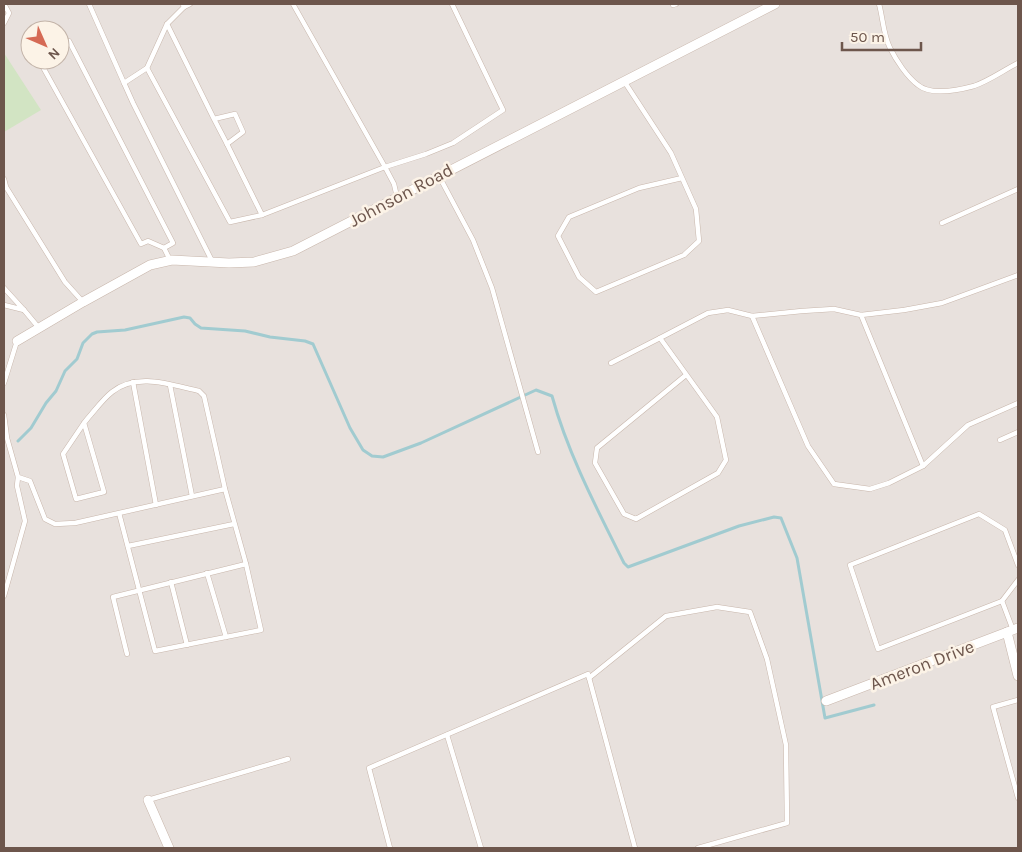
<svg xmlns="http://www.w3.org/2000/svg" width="1022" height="852" font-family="Karla,sans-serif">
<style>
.industrial{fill:#e8e1dd;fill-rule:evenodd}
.green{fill:#d2e4c3}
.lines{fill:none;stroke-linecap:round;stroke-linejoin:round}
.stream{stroke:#a1cbd0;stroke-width:3}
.service-casing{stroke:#c8b6ab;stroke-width:5.5}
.minor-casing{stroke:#c8b6ab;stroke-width:10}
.service{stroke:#fff;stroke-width:4.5}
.minor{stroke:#fff;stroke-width:9}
.labels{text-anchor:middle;stroke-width:5;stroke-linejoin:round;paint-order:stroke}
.street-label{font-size:18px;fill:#6d564c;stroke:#fcf3e7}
</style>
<rect width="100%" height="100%" fill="#f9efe2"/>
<path class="industrial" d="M4,4H1018V848H4ZM30,30H60V60H30Z"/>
<path class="green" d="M4,53L41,110L4,132Z"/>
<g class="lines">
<path class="stream" d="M18,441L31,428L46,403L56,391L65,371L77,359L83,343L92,334L97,332L125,330L184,317L190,318L195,324L201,328L245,331L270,337L305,341L313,344L350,428L363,450L372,456L383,457L421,443L536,390L552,396C568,454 597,509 624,563L628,567L739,526L774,517L781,518L797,558L825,718L874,705"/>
<defs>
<g id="service">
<path d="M89,4L124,83"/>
<path d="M183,4L184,7L190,4"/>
<path d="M293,4L385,167L394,184L397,197"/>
<path d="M879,4C883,18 883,34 890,48C896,60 907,77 918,85C931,96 959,90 974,86C989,81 1004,70 1018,63"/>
<path d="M673,5L676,4"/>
<path d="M184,7L167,24L147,68L124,83L133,103L212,261"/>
<path d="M4,23L9,13L4,4"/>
<path d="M167,24L214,119L235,114L243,132L227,144L214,119"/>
<path d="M60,45L69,41L173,243L164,248"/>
<path d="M39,60L141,244L148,241L164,248L170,260"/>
<path d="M147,68L230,222L262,215L385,167L426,154L453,143L503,110L452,4"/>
<path d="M624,81L671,153L696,209L699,241L684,255L596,292L579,277L558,236L569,217L639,188L682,178"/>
<path d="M227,144L262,215"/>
<path d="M439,176L473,240L492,288L538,452"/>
<path d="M4,179L6,187L65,282L83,302"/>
<path d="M942,223L1018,189"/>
<path d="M1018,275L942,303L904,310L861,315L834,309L802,311L752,316L808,446L834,484L870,489L889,483L923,466L968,425L1018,403"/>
<path d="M4,288L24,310L4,305"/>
<path d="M24,310L39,328"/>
<path d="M861,315L923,466"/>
<path d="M611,363L660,338"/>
<path d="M686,375L597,448L595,463L624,514L636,519L718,473L726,460L717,417L660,338L708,313L728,310L752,316"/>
<path d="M133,382L156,505"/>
<path d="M4,383L17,341"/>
<path d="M170,385L192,496"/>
<path d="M4,415L7,438L18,477L30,481L45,519L55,524L75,523L225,489L246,564L261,630L155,651L119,513"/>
<path d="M84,423L104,492L76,499L63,454L84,423L88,418C96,409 103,399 112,392C137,372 171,385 199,391L204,396L225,489"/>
<path d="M1000,440L1018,432"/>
<path d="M128,546L234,524"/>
<path d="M1018,565L1005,530L979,514L850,565L878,649L1002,601L1018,580"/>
<path d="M207,573L226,637"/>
<path d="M171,582L187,645"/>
<path d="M4,596L25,521L17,486L18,477"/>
<path d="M1002,601L1013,630"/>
<path d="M127,654L113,597L246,564"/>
<path d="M589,678L666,616L717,607L750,612L767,659L786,745L787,823L698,848"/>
<path d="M1018,700L993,707L1018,798"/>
<path d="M447,735L481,848"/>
<path d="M148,800L288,759"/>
<path d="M390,848L369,768L588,674L635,848"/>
</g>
<g id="minor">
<path d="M17,341L83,302L150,265L172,260L229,263L254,262L293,251L775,4"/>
<path d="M1007,632L1018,676"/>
<path d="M826,701L1018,628"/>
<path d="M148,800L169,848"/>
</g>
</defs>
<use href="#service" class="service-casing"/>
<use href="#minor" class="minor-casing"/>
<use href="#service" class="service"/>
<use href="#minor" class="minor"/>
</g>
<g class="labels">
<g class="street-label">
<text transform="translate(401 195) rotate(-28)" y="6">Johnson Road</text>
<text transform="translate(922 665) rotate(-21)" y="6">Ameron Drive</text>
</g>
</g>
<rect width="1022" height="852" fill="none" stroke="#6d564c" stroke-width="10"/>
<g transform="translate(45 45) rotate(135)"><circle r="24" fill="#fcf3e7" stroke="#c3b4a9"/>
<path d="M0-4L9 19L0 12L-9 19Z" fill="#d56a55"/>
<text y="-8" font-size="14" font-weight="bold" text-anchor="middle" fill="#6d564c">N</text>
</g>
<path d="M842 42v8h79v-8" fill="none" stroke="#6d564c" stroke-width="2.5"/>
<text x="850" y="42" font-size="15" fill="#6d564c" stroke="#fcf3e7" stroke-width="4" paint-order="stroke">50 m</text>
</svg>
